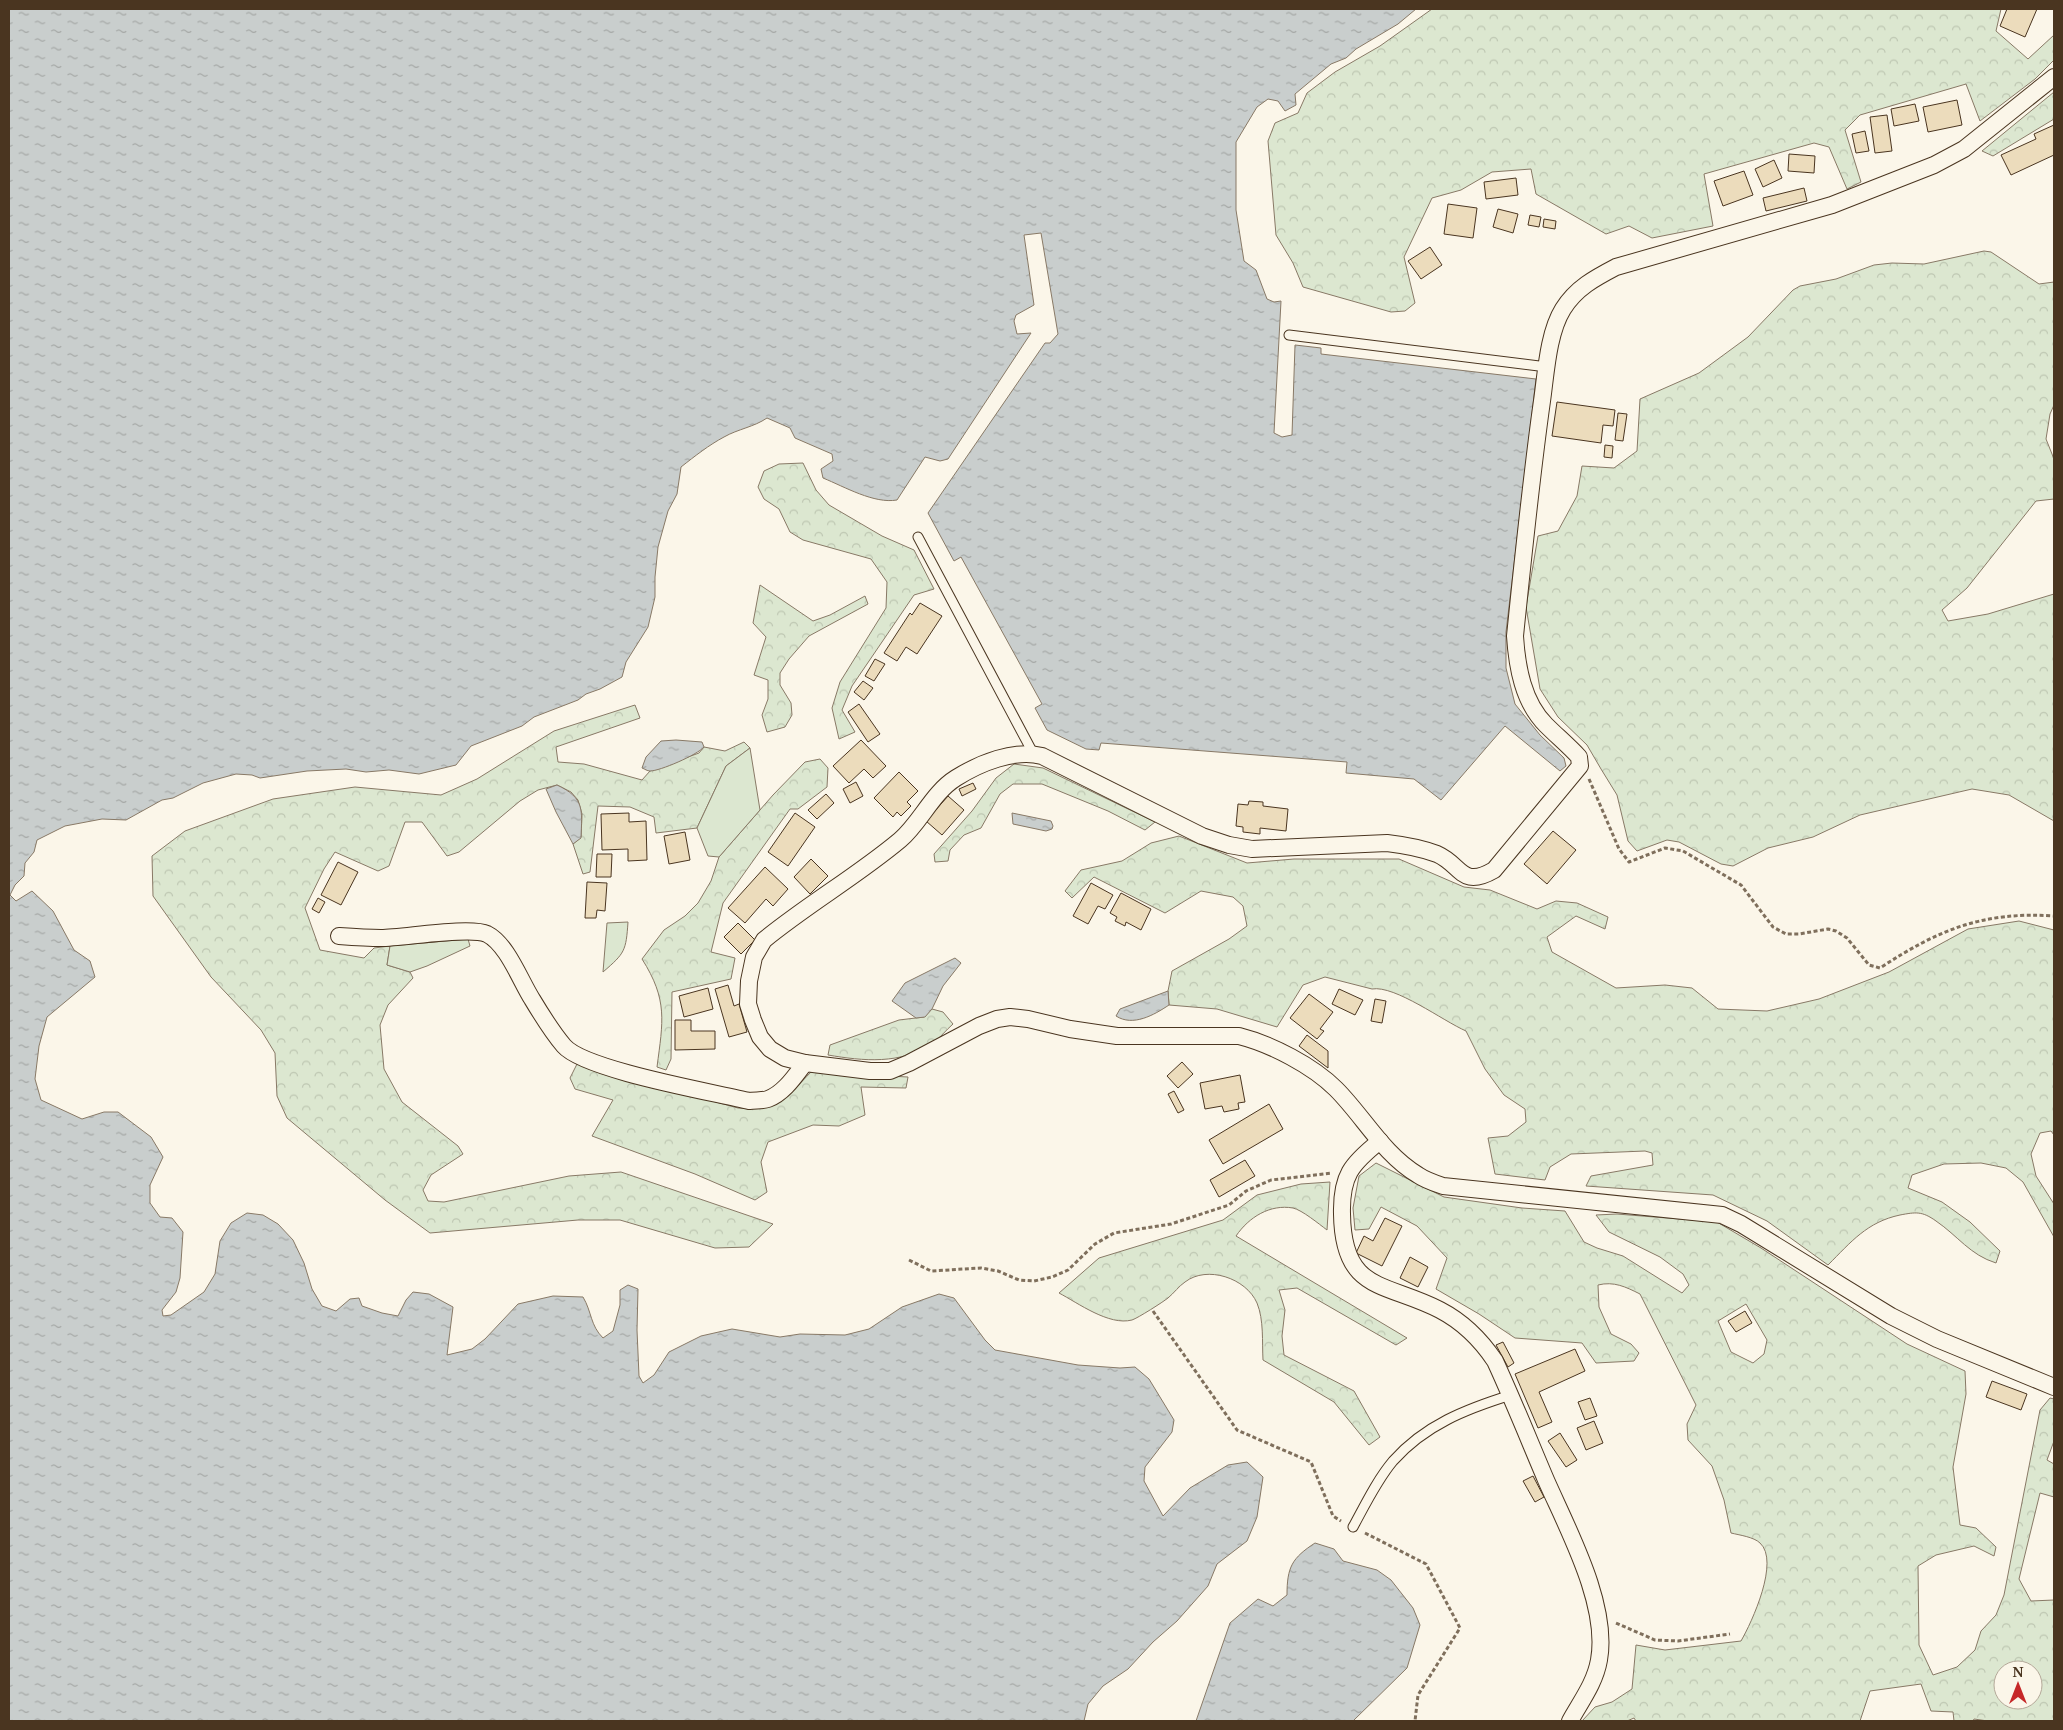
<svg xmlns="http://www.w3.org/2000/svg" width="2063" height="1730" font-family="'Noto Serif',serif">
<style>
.forest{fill:url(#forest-crowns);stroke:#887966;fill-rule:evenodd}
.garden{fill:#dce7d0;stroke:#887966}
.water{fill:url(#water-ripples);stroke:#887966}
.building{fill:#ecdcbc;stroke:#4a3520}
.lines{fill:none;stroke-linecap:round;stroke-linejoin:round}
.lane-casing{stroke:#4a3520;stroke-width:11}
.street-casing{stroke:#4a3520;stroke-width:18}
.path{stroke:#7f6f5c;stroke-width:3;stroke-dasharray:4 2.5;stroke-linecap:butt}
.lane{stroke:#fbf6e9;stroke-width:9}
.street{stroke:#fbf6e9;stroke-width:16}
</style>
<defs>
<pattern id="forest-crowns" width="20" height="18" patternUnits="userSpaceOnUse" patternTransform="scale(1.25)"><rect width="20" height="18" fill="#dce7d0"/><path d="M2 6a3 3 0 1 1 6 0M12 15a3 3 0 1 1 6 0" fill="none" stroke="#bec7b2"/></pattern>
<pattern id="water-ripples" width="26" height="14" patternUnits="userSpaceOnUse" patternTransform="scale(1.25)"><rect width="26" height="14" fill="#c9cecd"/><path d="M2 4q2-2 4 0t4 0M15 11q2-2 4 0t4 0" fill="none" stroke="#a5a8a6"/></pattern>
</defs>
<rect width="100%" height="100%" fill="#fbf6e9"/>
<g class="forest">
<path d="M1432,9H2001L1996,31L2028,59L2054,35V60L2035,79L1980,121L1966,84L1860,115L1845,130L1861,182L1847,189L1829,147L1814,143L1704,174L1713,226L1652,238L1629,226L1606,234L1536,194L1531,169L1492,172L1461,190L1432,198L1404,257L1415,303L1405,311L1391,312L1303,287L1293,263L1276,235L1268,141L1275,123L1298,113L1307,93L1335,72L1380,46Z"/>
<path d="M2054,92V119L1993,156L1982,151Z"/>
<path d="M1984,251L1991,252L2039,284L2054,282V405L2050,414L2046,439L2054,459V499L2036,501L1967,588L1942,610L1948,621L1988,614L2054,594V821L2009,795L1972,789L1860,815L1813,837L1768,848L1733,866L1721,864L1679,842L1667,840L1637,851L1628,841L1617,795L1601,769L1587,745L1558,717L1540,689L1526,607L1538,536L1558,531L1577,496L1582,466L1614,468L1637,451L1640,399L1699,373L1748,337L1793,290L1800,286L1836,279L1874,265L1892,263L1924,264Z"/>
<path d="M803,463L816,490L829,505L882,536L914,550L934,589L914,595L852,686L842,710L855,732L839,739L832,708L840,682L886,608L887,582L871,559L803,540L790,532L779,509L764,499L758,487L764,471L779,464Z"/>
<path d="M760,585L813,621L830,615L865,596L868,604L809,636L789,659L780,673V685L791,703L792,715L785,727L767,732L762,715L768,699V680L754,675L766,637L753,623Z"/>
<path d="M635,705L640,718L556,747L558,762L584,764L642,780L650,771L699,753L704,747L725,751L744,742L750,748L726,766L697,828L656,833L654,817L630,807L598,806L590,872L583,874L573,844L581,837L582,814L578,800L571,792L557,785L538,790L520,801L459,852L447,856L422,822H405L389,866L378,871L335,852L324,869L305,908L320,950L364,958L374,948L390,946L387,965L410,972L413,978L388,1005L380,1025L384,1069L402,1102L458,1146L463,1154L431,1175L423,1190L428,1201L444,1202L569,1176L621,1172L773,1224L749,1247L715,1248L620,1220H578L430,1233L385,1200L287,1118L277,1096L275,1053L261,1030L211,977L153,896L152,856L185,831L273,799L355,787L441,795L477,779L554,731Z"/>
<path d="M820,759L828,768L827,787L798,809H790L723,903L711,952L735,958L731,979L672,992L671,1059L666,1070L657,1067C663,1021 668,1000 642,959L664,930L685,916L698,903L711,881L719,857L773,795L805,762Z"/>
<path d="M1014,764L1043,768L1155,822L1145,830L1108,811L1042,784H1013L1000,794L981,828L964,835L950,850L948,861L935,862L934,854L972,811L996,778Z"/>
<path d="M1179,836L1247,863L1294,859H1399L1464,887L1490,890L1537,909L1556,901L1577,903L1608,917L1605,929L1576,916L1547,937L1552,952L1616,988L1665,985L1692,988L1718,1009L1767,1011L1819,999L1889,972L1968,929L2019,921L2054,930V1135L2051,1131L2040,1133L2031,1154L2036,1176L2054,1204V1237L2023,1182L2006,1168L1981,1163L1944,1164L1912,1175L1908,1188L1942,1202L1970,1222L2000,1251L1996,1263C1970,1255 1958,1236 1936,1221C1922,1211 1916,1212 1900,1215C1867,1222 1851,1242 1828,1265L1767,1221L1713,1195L1586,1186L1591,1176L1653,1165L1652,1153L1645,1151L1571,1154L1550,1167L1545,1180L1495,1174L1488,1138L1508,1136L1526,1122L1525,1109L1504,1095L1485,1069L1466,1031C1443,1021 1395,985 1372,989L1325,977L1303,985L1277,1027L1217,1009L1169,1005L1168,991L1172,971L1229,939L1247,926L1243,906L1233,897L1201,891L1165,913L1094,877L1072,898L1065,891L1081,870L1122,861L1151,843Z"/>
<path d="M932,1009L943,1012L953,1024C946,1030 940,1038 933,1043C901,1065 863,1061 828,1055L830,1045L899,1020L924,1017Z"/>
<path d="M577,1064L738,1108C776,1111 786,1098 811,1072L908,1077L906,1088L861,1087L865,1115L839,1126L813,1125L768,1142L761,1162L767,1192L755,1200L695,1174L592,1136L613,1100L575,1089L570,1078Z"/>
<path d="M1376,1163L1444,1197L1522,1208L1565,1211L1584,1242L1597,1248L1623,1256L1682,1293L1689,1285L1683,1274L1660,1257L1609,1232L1596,1215L1617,1214L1717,1222L1761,1248L1907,1344L1965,1371L1966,1394L1953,1467L1960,1525L1976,1528L1996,1547L1994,1556L1974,1546L1936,1555L1918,1566L1919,1645L1933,1675L1957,1667L1975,1650L1981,1631L1996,1615L2004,1595L2040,1410L2050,1398L2054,1399V1441L2047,1460L2054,1464V1497L2040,1493L2019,1579L2031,1601L2054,1600V1721H1988L1974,1719L1973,1721H1954L1953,1712L1931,1711L1921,1684L1870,1691L1860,1721H1636L1634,1718L1627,1721H1582L1595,1707L1612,1702L1632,1689L1636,1645L1665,1650L1741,1641C1752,1622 1780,1561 1760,1543C1754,1537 1739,1535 1731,1533L1724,1500L1712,1466L1688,1440L1687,1424L1696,1405L1640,1294C1626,1287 1614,1281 1598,1285L1599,1307L1611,1334L1631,1344L1639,1353L1634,1361L1596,1363L1582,1343L1515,1338L1479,1314L1436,1289L1447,1258L1417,1226L1381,1207L1369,1229L1355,1230L1353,1208L1359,1176ZM1746,1304L1767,1340L1764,1354L1753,1363L1731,1352L1718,1321ZM2003,1670H2033V1700H2003Z"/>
<path d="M1330,1182L1327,1230C1319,1224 1302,1210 1293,1208C1270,1204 1249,1217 1236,1236L1407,1338L1396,1345L1297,1288L1279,1290L1285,1310L1282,1336L1284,1355L1354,1391L1380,1437L1369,1445L1334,1402L1263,1360C1262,1342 1264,1320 1257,1303C1246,1278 1207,1265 1185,1282C1179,1286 1174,1293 1168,1298C1163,1302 1138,1318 1132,1320C1109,1326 1078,1303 1059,1293L1099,1258L1223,1220L1257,1195L1301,1184Z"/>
</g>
<g class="garden">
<path d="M750,748L760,810L719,857L708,856L697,828L726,766Z"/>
<path d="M628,922C626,951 625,953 603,972L607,923Z"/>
<path d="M468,939L470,946L427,966L410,972L387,965L390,946Z"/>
</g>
<g class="water">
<path d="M9,9H1416L1398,24L1356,49L1346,58L1331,64L1295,94L1296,105L1285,111L1278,101L1268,99L1257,107L1236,142V210L1244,261L1256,270L1267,299L1274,302L1281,301L1274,433L1282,437L1292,435L1295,345L1321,348V354L1536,379L1506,632V668L1515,704L1540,735L1564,758L1566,766L1560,771L1505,726L1441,800L1414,779L1346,773L1347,762L1101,743L1099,750L1086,749L1047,730L1035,708L1042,704L961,557L954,561L928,513L1045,343H1050L1058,334L1041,233L1024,235L1034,305L1016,315L1014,321L1017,334L1031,333L948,459L940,461L925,457L897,500C874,504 845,487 823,478L821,469L833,461L832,454L795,438L790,428L767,418C754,427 738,429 724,437C709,445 695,456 681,467L677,494L668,511L658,547L655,577V597L648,627L626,662L622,677L600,689L586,694L578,700L534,717L522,726L471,746L456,765L419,774L389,770L366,772L346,769L307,771L260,778L252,775L236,774L203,783L173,798L162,800L126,820L102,819L65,826L37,840L34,852L25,863L24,876L15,885L10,895L16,901L32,891L53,911L74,950L90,961L95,977L47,1017L39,1046L35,1079L41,1100L82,1119L104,1112H118L151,1137L163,1157L150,1185V1203L160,1217L172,1218L183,1232L180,1278L176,1292L162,1310L163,1316L171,1315L204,1292L215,1274L220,1241L231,1223L247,1213L263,1215L278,1224L293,1240L304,1263L312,1289L322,1306L336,1311L350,1299L359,1298L362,1306L382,1313L398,1316L406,1300L413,1292L429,1294L453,1307L447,1355L472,1349L485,1339L518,1304L553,1296L583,1297C592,1312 590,1325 603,1338L613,1331L620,1305V1290L628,1285L638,1289L637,1330L639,1376L643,1383L654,1375L669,1352L701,1336L732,1329L780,1337L800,1334L845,1335L869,1329L902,1307L939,1294L954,1298L985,1340L995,1350L1078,1365L1120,1368L1135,1367L1149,1379L1174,1420L1172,1432L1145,1467L1144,1481L1163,1516L1190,1488L1228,1465L1247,1462L1263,1477L1257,1517L1247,1541L1217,1564L1208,1586L1177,1621L1153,1642L1128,1669L1103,1686L1088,1704L1084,1721H9Z"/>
<path d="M676,740L702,742L704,747C697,755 660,771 650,771C647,771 645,769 642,768L646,757L661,741Z"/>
<path d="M557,785C585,798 582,810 581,838L573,844L556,812L546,789Z"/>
<path d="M1012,813L1051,821L1053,826L1052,829L1046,831L1013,824Z"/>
<path d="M955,958L961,963L943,986L932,1009L925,1017L916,1018L892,1001L905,983Z"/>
<path d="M1168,991L1169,1005C1154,1015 1133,1027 1116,1016L1120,1009Z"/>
<path d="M1315,1543L1334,1549L1343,1561L1377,1570L1391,1580L1413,1608L1420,1625L1407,1668L1353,1721H1196L1230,1623L1258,1599L1273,1606L1287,1595C1287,1567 1292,1558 1315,1543Z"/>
</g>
<g class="building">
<path d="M2007,9H2037L2025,37L2000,26Z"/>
<path d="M1957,100L1962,125L1928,132L1923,107Z"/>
<path d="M1915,104L1919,121L1894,126L1891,109Z"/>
<path d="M1887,115L1892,151L1875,153L1870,117Z"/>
<path d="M2054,125V155L2011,175L2001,155L2036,139L2034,134Z"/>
<path d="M1865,131L1869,151L1856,153L1852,134Z"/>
<path d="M1789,154L1815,156L1814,173L1788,171Z"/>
<path d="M1774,160L1782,178L1763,187L1755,169Z"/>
<path d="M1744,171L1753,195L1723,206L1714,181Z"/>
<path d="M1516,178L1518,195L1486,199L1484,182Z"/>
<path d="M1804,188L1807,201L1766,211L1763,198Z"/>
<path d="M1448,204L1477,208L1473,238L1444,234Z"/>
<path d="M1498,209L1518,214L1513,233L1493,227Z"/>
<path d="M1530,215L1541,217L1539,227L1528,225Z"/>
<path d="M1544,219L1556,221L1555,229L1543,227Z"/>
<path d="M1430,247L1442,265L1421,279L1408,261Z"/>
<path d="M1557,402L1615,410L1613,426L1603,425L1601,443L1552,436Z"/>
<path d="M1618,413L1627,414L1623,441L1615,440Z"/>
<path d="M1605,445L1613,446L1612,458L1604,457Z"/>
<path d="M920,603L942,616L917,654L906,647L897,661L884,653L910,613L912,615Z"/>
<path d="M875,659L885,664L874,681L865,676Z"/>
<path d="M863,681L873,688L864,700L854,692Z"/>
<path d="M859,704L880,734L868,742L848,712Z"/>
<path d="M861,740L886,766L873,778L864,769L849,783L833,766Z"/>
<path d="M899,772L918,791L907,802L911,806L901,816L897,812L893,817L874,798Z"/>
<path d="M856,782L863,796L850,803L843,789Z"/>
<path d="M973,783L976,789L962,796L959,789Z"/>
<path d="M826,794L834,803L817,819L808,810Z"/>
<path d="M948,796L964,810L942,835L926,821Z"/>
<path d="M1249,801L1263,802V806L1288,809L1286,831L1260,828V834L1243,832V827L1236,826L1238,804L1248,805Z"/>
<path d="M629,813V822L646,821L647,860L628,861V849L602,850L601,814Z"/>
<path d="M795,813L815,827L788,866L768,852Z"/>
<path d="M1553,831L1576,850L1547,884L1524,864Z"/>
<path d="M685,832L690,860L669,864L664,836Z"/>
<path d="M597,854H612L611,877H596Z"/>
<path d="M811,859L828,876L810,894L794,877Z"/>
<path d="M338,862L358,872L341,905L321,895Z"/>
<path d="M765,867L788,889L773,906L766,899L745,923L728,908Z"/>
<path d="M587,882L607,883L605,911L597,910L596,918H585Z"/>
<path d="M1091,883L1113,895L1105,909L1098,906L1088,924L1073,916Z"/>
<path d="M1121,893L1151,909L1141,930L1126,922L1125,926L1115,921L1117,917L1110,913Z"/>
<path d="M318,898L325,902L319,913L312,909Z"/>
<path d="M738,923L755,940L741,954L724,937Z"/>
<path d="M728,985L734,1006L739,1004L747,1032L729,1037L715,989Z"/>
<path d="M708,988L713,1009L684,1017L679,996Z"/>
<path d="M1339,989L1363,1000L1355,1015L1332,1004Z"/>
<path d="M1309,994L1333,1012L1320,1029L1324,1031L1317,1039L1290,1018Z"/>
<path d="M1375,999L1386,1001L1382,1023L1371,1021Z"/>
<path d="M675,1020H691V1031H715V1049L675,1050Z"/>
<path d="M1307,1035L1328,1051V1068L1299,1046Z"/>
<path d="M1182,1062L1193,1074L1178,1088L1167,1076Z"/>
<path d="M1240,1075L1245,1102L1238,1103L1239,1109L1224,1112L1222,1106L1205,1109L1200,1083Z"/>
<path d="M1174,1091L1184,1110L1178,1113L1168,1094Z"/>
<path d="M1269,1104L1283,1129L1223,1164L1209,1140Z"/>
<path d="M1245,1160L1255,1176L1219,1197L1210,1180Z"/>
<path d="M1385,1218L1402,1226L1382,1266L1356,1253L1364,1236L1373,1241Z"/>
<path d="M1410,1257L1428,1267L1418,1287L1400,1278Z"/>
<path d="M1745,1311L1752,1323L1736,1332L1728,1321Z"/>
<path d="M1503,1342L1514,1363L1508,1367L1496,1345Z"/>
<path d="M1575,1349L1585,1371L1539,1392L1552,1422L1538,1428L1515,1374Z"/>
<path d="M1992,1381L2027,1394L2021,1410L1986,1397Z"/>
<path d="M1590,1398L1597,1416L1585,1420L1578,1402Z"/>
<path d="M1594,1421L1603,1443L1586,1450L1577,1428Z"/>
<path d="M1560,1433L1577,1460L1566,1467L1548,1441Z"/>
<path d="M1533,1476L1544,1497L1535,1502L1523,1481Z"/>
</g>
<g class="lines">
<defs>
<g id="lane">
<path d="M1289,335L1547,367"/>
<path d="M918,537L1033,753"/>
<path d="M1353,1527C1365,1505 1377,1480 1393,1461C1425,1425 1466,1409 1511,1395"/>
</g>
<g id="street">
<path d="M2054,77L1964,149L1934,165L1832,205L1616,267C1595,278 1576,288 1563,309C1548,333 1546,373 1542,401C1531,479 1523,558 1515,636C1517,667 1523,702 1546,725C1557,736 1569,746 1579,757L1580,766L1494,870C1461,889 1462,865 1437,854C1421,848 1404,845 1387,843L1252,849L1229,845L1202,836L1042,756C1014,749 980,763 956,778C932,793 921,822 900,840C857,876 808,904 764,940L754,957L749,981L748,1004L753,1020L760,1037L770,1049L785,1058L805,1063L870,1071H890L909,1063L979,1026L997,1019L1010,1017L1028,1019L1070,1029L1117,1036H1239C1271,1044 1313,1066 1336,1089C1364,1117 1383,1154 1418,1175C1425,1180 1434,1183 1443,1186L1722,1215L1741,1224L1891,1316L1937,1339L2054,1387"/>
<path d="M339,936C353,937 367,938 381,938C403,938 470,926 487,934C507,944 520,980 532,999C541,1014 552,1032 564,1046C585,1070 712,1092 749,1101C755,1100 763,1101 768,1099C784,1093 795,1076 805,1063"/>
<path d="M1380,1141C1351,1164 1341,1176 1342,1214C1343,1293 1386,1282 1440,1310C1463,1322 1481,1340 1495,1361C1513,1400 1529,1440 1546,1480C1568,1530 1609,1605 1599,1660C1595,1683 1581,1701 1570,1721"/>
</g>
</defs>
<use href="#lane" class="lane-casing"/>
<use href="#street" class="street-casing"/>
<g class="path">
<path d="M1589,779L1619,849L1629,862L1665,848L1683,851L1741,885L1773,927L1786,934H1799L1828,929L1836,931L1847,938L1869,965L1880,968C1938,930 1983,911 2054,916"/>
<path d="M909,1260L931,1271L981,1268L998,1271L1019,1280L1034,1281L1052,1277L1068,1270L1095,1244L1114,1233L1171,1224L1229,1205L1246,1191L1271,1180L1332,1173"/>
<path d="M1153,1311L1237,1430L1311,1462L1333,1516L1341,1521"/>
<path d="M1365,1533L1426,1564L1460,1628L1418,1695L1415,1721"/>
<path d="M1616,1623L1655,1640L1678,1641L1730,1634"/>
</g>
<use href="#lane" class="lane"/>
<use href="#street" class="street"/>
</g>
<rect width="2063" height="1730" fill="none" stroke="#4a3520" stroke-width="20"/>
<g transform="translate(2018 1685)"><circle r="24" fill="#fbf6e9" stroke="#b4a999"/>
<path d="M0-4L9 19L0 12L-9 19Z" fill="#c62828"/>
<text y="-8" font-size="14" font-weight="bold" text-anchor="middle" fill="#4a3520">N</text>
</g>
</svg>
